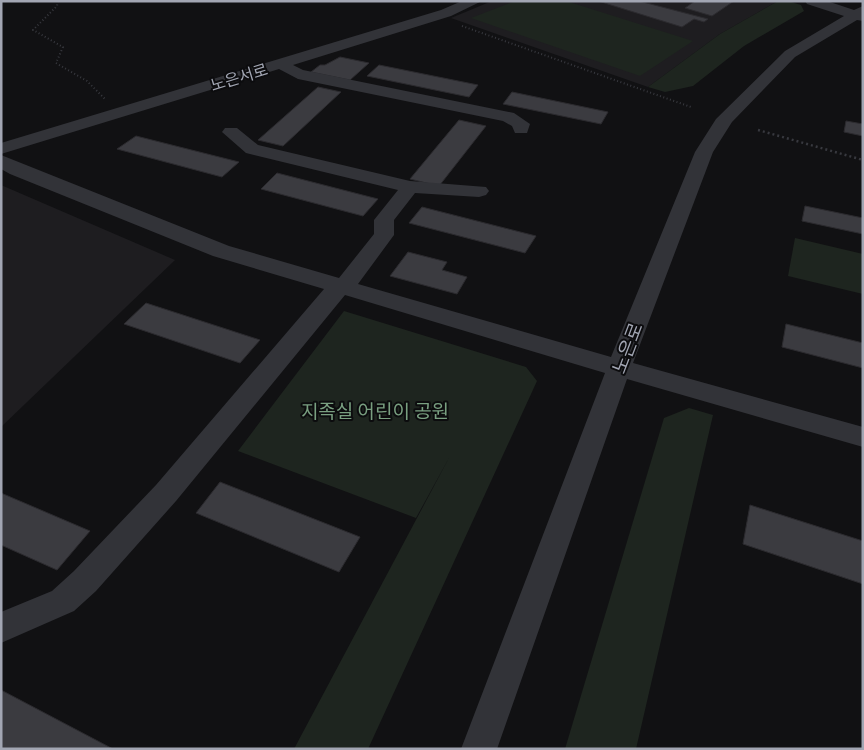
<svg xmlns="http://www.w3.org/2000/svg" width="864" height="750" font-family="Signika,'Noto Sans KR',sans-serif">
<style>
.built{fill:#1e1d20}
.green{fill:#1e251f}
.building{fill:#3b3b40;stroke:#2c2b2f}
.lines{fill:none;stroke-linecap:round;stroke-linejoin:round}
.path-far1{stroke:#38393f;stroke-width:2;stroke-dasharray:1 2.5;stroke-linecap:butt}
.path{stroke:#38393f;stroke-width:2.5;stroke-dasharray:2 3;stroke-linecap:butt}
.minor{fill:#323338;fill-rule:evenodd}
.labels{text-anchor:middle;stroke-width:4;stroke-linejoin:round;paint-order:stroke}
.far-street-label{font-size:16px;fill:#a2a6b3;stroke:#0c0c0e}
.street-label{font-size:19px;fill:#a2a6b3;stroke:#0c0c0e}
.park-label{font-size:19px;fill:#799f80;stroke:#0c0c0e}
</style>
<rect width="100%" height="100%" fill="#111113"/>
<g class="built">
<path d="M492,1H778L720,34L648,87L451,18Z"/>
<path d="M1,185L175,260L1,427Z"/>
</g>
<g class="green">
<path d="M515,1H566L693,41L640,76L471,18Z"/>
<path d="M778,1H788L801,5L804,11L744,46L693,86L665,92L648,87L720,34Z"/>
<path d="M795,238L863,254V294L788,276Z"/>
<path d="M344,311L526,367L537,381L368,749H294L450,456L416,518L238,451Z"/>
<path d="M689,408L713,415L636,749H565L664,418Z"/>
</g>
<g class="building">
<path d="M598,1H639L708,19L704,22L694,19L682,27Z"/>
<path d="M695,1H734L712,16L685,8Z"/>
<path d="M340,57L369,63L350,80L311,72L320,65H325Z"/>
<path d="M379,65L478,85L469,97L367,76Z"/>
<path d="M318,87L341,92L283,146L258,140Z"/>
<path d="M512,92L608,112L601,124L503,104Z"/>
<path d="M459,120L486,126L439,186L410,179Z"/>
<path d="M846,121L863,124V136L844,132Z"/>
<path d="M136,136L239,162L222,177L117,149Z"/>
<path d="M277,173L378,199L363,216L261,189Z"/>
<path d="M805,206L863,218V234L802,221Z"/>
<path d="M422,207L536,236L525,253L409,223Z"/>
<path d="M408,252L447,262L442,270L467,277L457,294L390,276Z"/>
<path d="M146,303L260,340L240,363L124,324Z"/>
<path d="M786,324L863,343V368L782,347Z"/>
<path d="M220,482L360,537L339,572L196,513Z"/>
<path d="M1,493L90,531L57,570L1,545Z"/>
<path d="M750,505L863,541V584L743,544Z"/>
<path d="M1,690L113,749H1Z"/>
</g>
<g class="lines">
<g class="path-far1">
<path d="M58,1L57,6L33,30L63,47L56,63L87,81L106,100"/>
<path d="M462,26L691,107"/>
</g>
<path class="path" d="M758,130L863,160"/>
<g class="minor">
<path d="M462,1H482L451,16L293,65L303,70L514,113L530,124L527,133H515L512,126L503,121L298,79L279,69L1,154V143L441,10Z"/>
<path d="M805,1H827L854,10L863,6V21L857,20L795,57L732,122L713,152L633,363L863,427V447L627,379L497,749H461L605,373L345,295L176,501L96,591L74,611L1,643V612L52,591L74,571L156,485L324,289L213,256L10,174L1,169V155L229,246L339,278L374,234V220L398,190L246,153L222,132L225,128H237L258,145L410,181L486,187L489,191L486,195L479,197L415,193L394,220V235L358,284L611,357L695,152L716,119L785,51L844,16L807,4Z"/>
</g>
</g>
<g class="labels">
<g class="far-street-label">
<text transform="translate(239 77) rotate(-17)" y="6">노은서로</text>
</g>
<g class="street-label">
<text transform="translate(627 348) rotate(-69)" y="7">노은로</text>
</g>
<g class="park-label">
<text x="375" y="418">지족실 어린이 공원</text>
</g>
</g>
<rect width="864" height="750" fill="none" stroke="#a2a6b3" stroke-width="5"/>
</svg>
